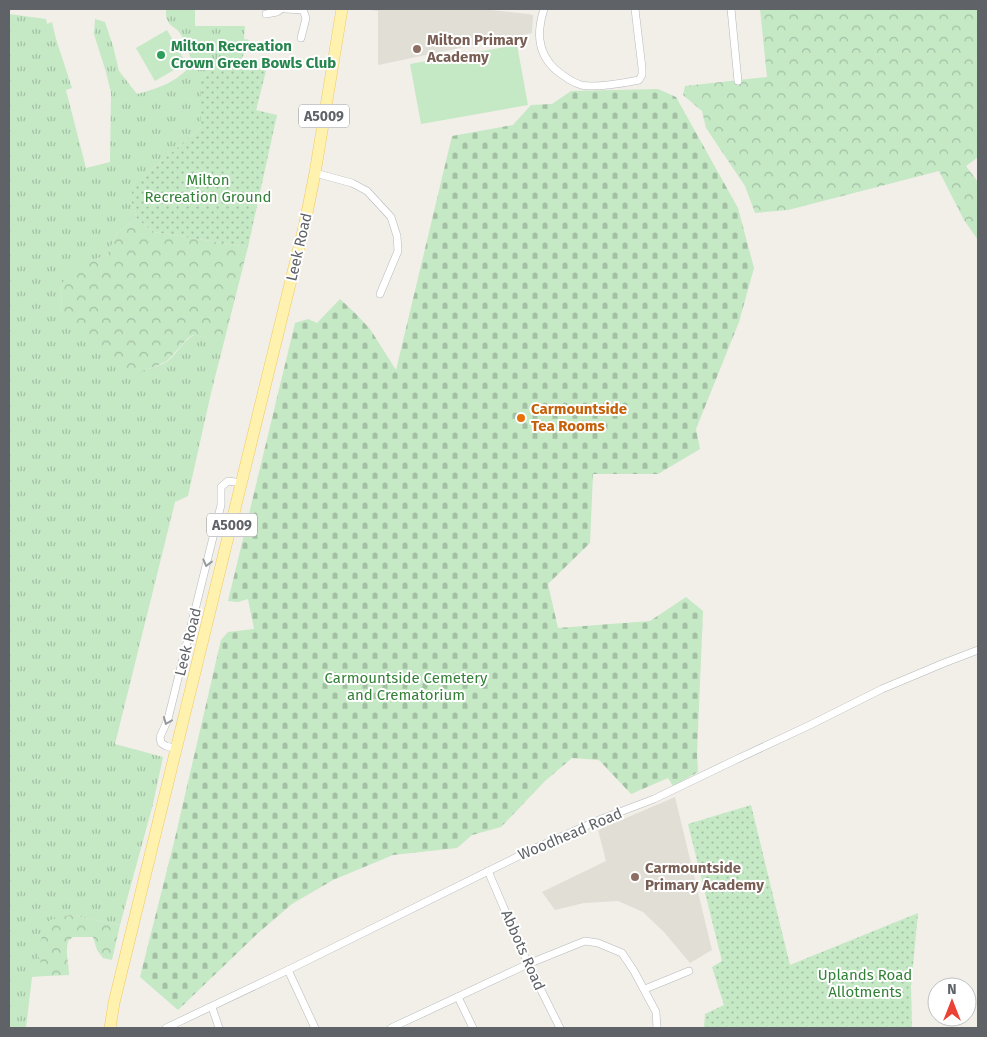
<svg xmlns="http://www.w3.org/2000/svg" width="987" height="1037" font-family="'Fira Sans',sans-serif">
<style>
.education{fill:#e1ded6}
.grass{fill:url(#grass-tufts)}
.forest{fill:url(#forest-crowns)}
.cemetery{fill:url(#cemetery-stones)}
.park{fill:url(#park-dots)}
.pitch{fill:#c5e8c5}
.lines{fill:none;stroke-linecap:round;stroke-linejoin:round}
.minor-casing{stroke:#b5b8bc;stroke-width:8}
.primary-casing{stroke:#f2c960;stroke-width:12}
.minor{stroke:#fff;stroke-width:7}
.primary{stroke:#fff2af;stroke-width:11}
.oneway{stroke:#979a9d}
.education-dot{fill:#8d6e63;stroke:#fff;stroke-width:2}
.leisure-dot{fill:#2e9e5b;stroke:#fff;stroke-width:2}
.food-dot{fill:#e8710a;stroke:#fff;stroke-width:2}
.labels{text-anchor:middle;stroke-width:4;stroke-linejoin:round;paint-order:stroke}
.shield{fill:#fff;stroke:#8f9295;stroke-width:1}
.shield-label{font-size:14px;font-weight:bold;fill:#5f6368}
.education-label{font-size:15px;font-weight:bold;fill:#785e54;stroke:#fff;text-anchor:start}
.leisure-label{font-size:15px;font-weight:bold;fill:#27864d;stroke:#fff;text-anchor:start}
.park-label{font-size:15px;fill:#348238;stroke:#fff}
.street-label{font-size:15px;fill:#5f6368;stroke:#fff}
.food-label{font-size:15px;font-weight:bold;fill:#c56008;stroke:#fff;text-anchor:start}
</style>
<defs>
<pattern id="grass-tufts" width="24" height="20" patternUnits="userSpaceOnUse" patternTransform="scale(1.25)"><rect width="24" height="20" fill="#c5e8c5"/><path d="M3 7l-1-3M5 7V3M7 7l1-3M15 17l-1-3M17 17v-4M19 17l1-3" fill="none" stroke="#a3c0a4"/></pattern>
<pattern id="forest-crowns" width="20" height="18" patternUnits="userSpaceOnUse" patternTransform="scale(1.25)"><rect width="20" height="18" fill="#c5e8c5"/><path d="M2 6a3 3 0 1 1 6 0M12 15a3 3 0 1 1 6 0" fill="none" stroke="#a3c0a4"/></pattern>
<pattern id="cemetery-stones" width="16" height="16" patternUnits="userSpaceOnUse" patternTransform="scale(1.25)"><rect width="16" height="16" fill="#c5e8c5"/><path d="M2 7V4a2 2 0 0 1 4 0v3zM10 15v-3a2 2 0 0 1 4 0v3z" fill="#a3c0a4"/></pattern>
<pattern id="park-dots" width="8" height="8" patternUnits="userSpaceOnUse" patternTransform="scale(1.25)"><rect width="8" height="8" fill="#c5e8c5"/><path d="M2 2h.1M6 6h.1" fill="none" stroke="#a3c0a4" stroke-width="1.8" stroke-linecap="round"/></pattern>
</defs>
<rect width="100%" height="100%" fill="#f1efe8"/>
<g class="education">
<path d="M364,9H482L529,14L533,15L532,33L378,65V11Z"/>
<path d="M675,797L712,950L690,963L664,932L643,912L618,901L584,903L555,910L542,892L606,861L598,830Z"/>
</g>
<path class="grass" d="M166,9H195V26H245L244,39L250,40L242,58L223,67L212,70L201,78V127L146,175L133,192L132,203L137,219L117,233L107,255C91,261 67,267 62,286C60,294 62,305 62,314L137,372C146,369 159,367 168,361C177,353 183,341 194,335L208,338H225L211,393L188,496L175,502L115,744L163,757L153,804L120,925L70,915L39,955L45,976L32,977L26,1028H9V14L46,19L47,24L52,22L56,39L72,88L66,90L86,168L110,162L111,93L106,72L94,34L95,19L105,22L113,46L119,71L137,94C160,88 177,82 193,63C189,54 186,44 182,36C175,24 165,28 166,9Z"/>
<g class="forest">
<path d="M760,9H978V157L966,166L978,182V240L964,220L939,171L788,210L755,213L745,186L706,128L702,111L683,95L685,86L767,77Z"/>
<path d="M137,219L154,232L248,247L225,338H208L193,335L188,338L167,361L154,367L137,372L124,367L94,347L62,314C62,305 60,294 62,286C67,266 91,261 107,255L117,233Z"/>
<path d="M70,915L120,925L112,960L103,958L97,950L93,937H73L68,941C65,955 69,962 69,975L45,976C43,969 40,962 39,956C38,943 44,930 50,920Z"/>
</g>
<path class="cemetery" d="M658,89L676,97L738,208L754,268L739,322L696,429L700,449L658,474H593L590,543L548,584L558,628L650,621L686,597L703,611L697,753L698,772L673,786L668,778L631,794L599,760L572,758L545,781L501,827L472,835L457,848L393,855L333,880L292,904L257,934L178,1010L140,977L175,838L221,640L228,632L254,629L248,599L238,602L228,601L295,323L308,319L317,323L340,299L355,313L370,329L396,370L452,136L513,125L531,105L552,104L571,91Z"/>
<g class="park">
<path d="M242,58L241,64L266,71L256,110L277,115L248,247L154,232L137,219L132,203V192L146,175L201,127V78L212,70L223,67Z"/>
<path d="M751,805L790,965L918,913L911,987L912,1028H704L705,1014L724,1005L712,967L722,961L688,824Z"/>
</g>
<g class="pitch">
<path d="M167,30L186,63L155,81L136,48Z"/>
<path d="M517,45L528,105L421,124L410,64Z"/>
</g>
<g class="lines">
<defs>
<g id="minor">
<path d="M286,9L303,10L306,18L301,38"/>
<path d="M544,9C535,36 539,60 564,76C569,80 575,83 581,85C595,88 625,83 639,80L642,75V68L635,9"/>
<path d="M731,9L738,81"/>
<path d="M266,14L277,12L281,9"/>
<path d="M315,173L352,183L367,191L391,217L397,236L398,251L380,294"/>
<path d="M177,749L166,746L161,743L160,737L168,719L221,505V487L228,481L242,483"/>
<path d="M488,871L528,964L560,1028"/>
<path d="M288,970L315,1028"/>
<path d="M645,989L689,971"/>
<path d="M458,997L473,1028"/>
<path d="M212,1007L219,1028"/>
<path d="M166,1028L288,970L531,850L604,818L654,799L733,761L810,725L882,689L944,663L978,650"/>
<path d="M391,1028L528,964L585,941L598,943L622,953L634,971L656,1012L657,1028"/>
</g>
<path id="primary" d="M110,1028L114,1003L122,970L305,223L315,173L342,9"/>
</defs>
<use href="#minor" class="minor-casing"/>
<use href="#primary" class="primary-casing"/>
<use href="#minor" class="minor"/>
<use href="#primary" class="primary"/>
</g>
<defs><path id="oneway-chevron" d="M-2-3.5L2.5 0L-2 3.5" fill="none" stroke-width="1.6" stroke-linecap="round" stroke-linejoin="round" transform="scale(1.25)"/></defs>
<g class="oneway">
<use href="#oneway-chevron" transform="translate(207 563) rotate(104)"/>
<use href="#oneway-chevron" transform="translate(167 721) rotate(112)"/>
</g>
<g class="education-dot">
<circle cx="417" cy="49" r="5"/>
<circle cx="635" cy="877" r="5"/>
</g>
<circle class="leisure-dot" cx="161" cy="55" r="5"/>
<circle class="food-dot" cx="521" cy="418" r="5"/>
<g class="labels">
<g class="shield">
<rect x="299" y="104.5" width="50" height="23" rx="4"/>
<rect x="207" y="513.5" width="50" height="23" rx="4"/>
</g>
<g class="shield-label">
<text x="324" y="121">A5009</text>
<text x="232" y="530">A5009</text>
</g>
<g class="education-label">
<text x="427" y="45">Milton Primary<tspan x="427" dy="17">Academy</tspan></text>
<text x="645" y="873">Carmountside<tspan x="645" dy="17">Primary Academy</tspan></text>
</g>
<g class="leisure-label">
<text x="171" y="51">Milton Recreation<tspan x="171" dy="17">Crown Green Bowls Club</tspan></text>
</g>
<g class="park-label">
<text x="208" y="185">Milton<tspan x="208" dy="17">Recreation Ground</tspan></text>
<text x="406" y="683">Carmountside Cemetery<tspan x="406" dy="17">and Crematorium</tspan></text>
<text x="865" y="980">Uplands Road<tspan x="865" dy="17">Allotments</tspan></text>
</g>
<g class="street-label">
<text transform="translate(299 247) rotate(-77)" y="5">Leek Road</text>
<text transform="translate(188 642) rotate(-76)" y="5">Leek Road</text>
<text transform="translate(570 834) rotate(-23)" y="5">Woodhead Road</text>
<text transform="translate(523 950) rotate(66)" y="5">Abbots Road</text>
</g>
<g class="food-label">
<text x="531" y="414">Carmountside<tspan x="531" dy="17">Tea Rooms</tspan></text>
</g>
</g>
<rect width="987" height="1037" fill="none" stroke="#5f6368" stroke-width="20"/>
<g transform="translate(952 1002)"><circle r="24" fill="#ffffff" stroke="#bfc1c3"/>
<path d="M0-4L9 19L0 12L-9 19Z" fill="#ea4335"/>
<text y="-8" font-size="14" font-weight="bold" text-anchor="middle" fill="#5f6368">N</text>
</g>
</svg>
